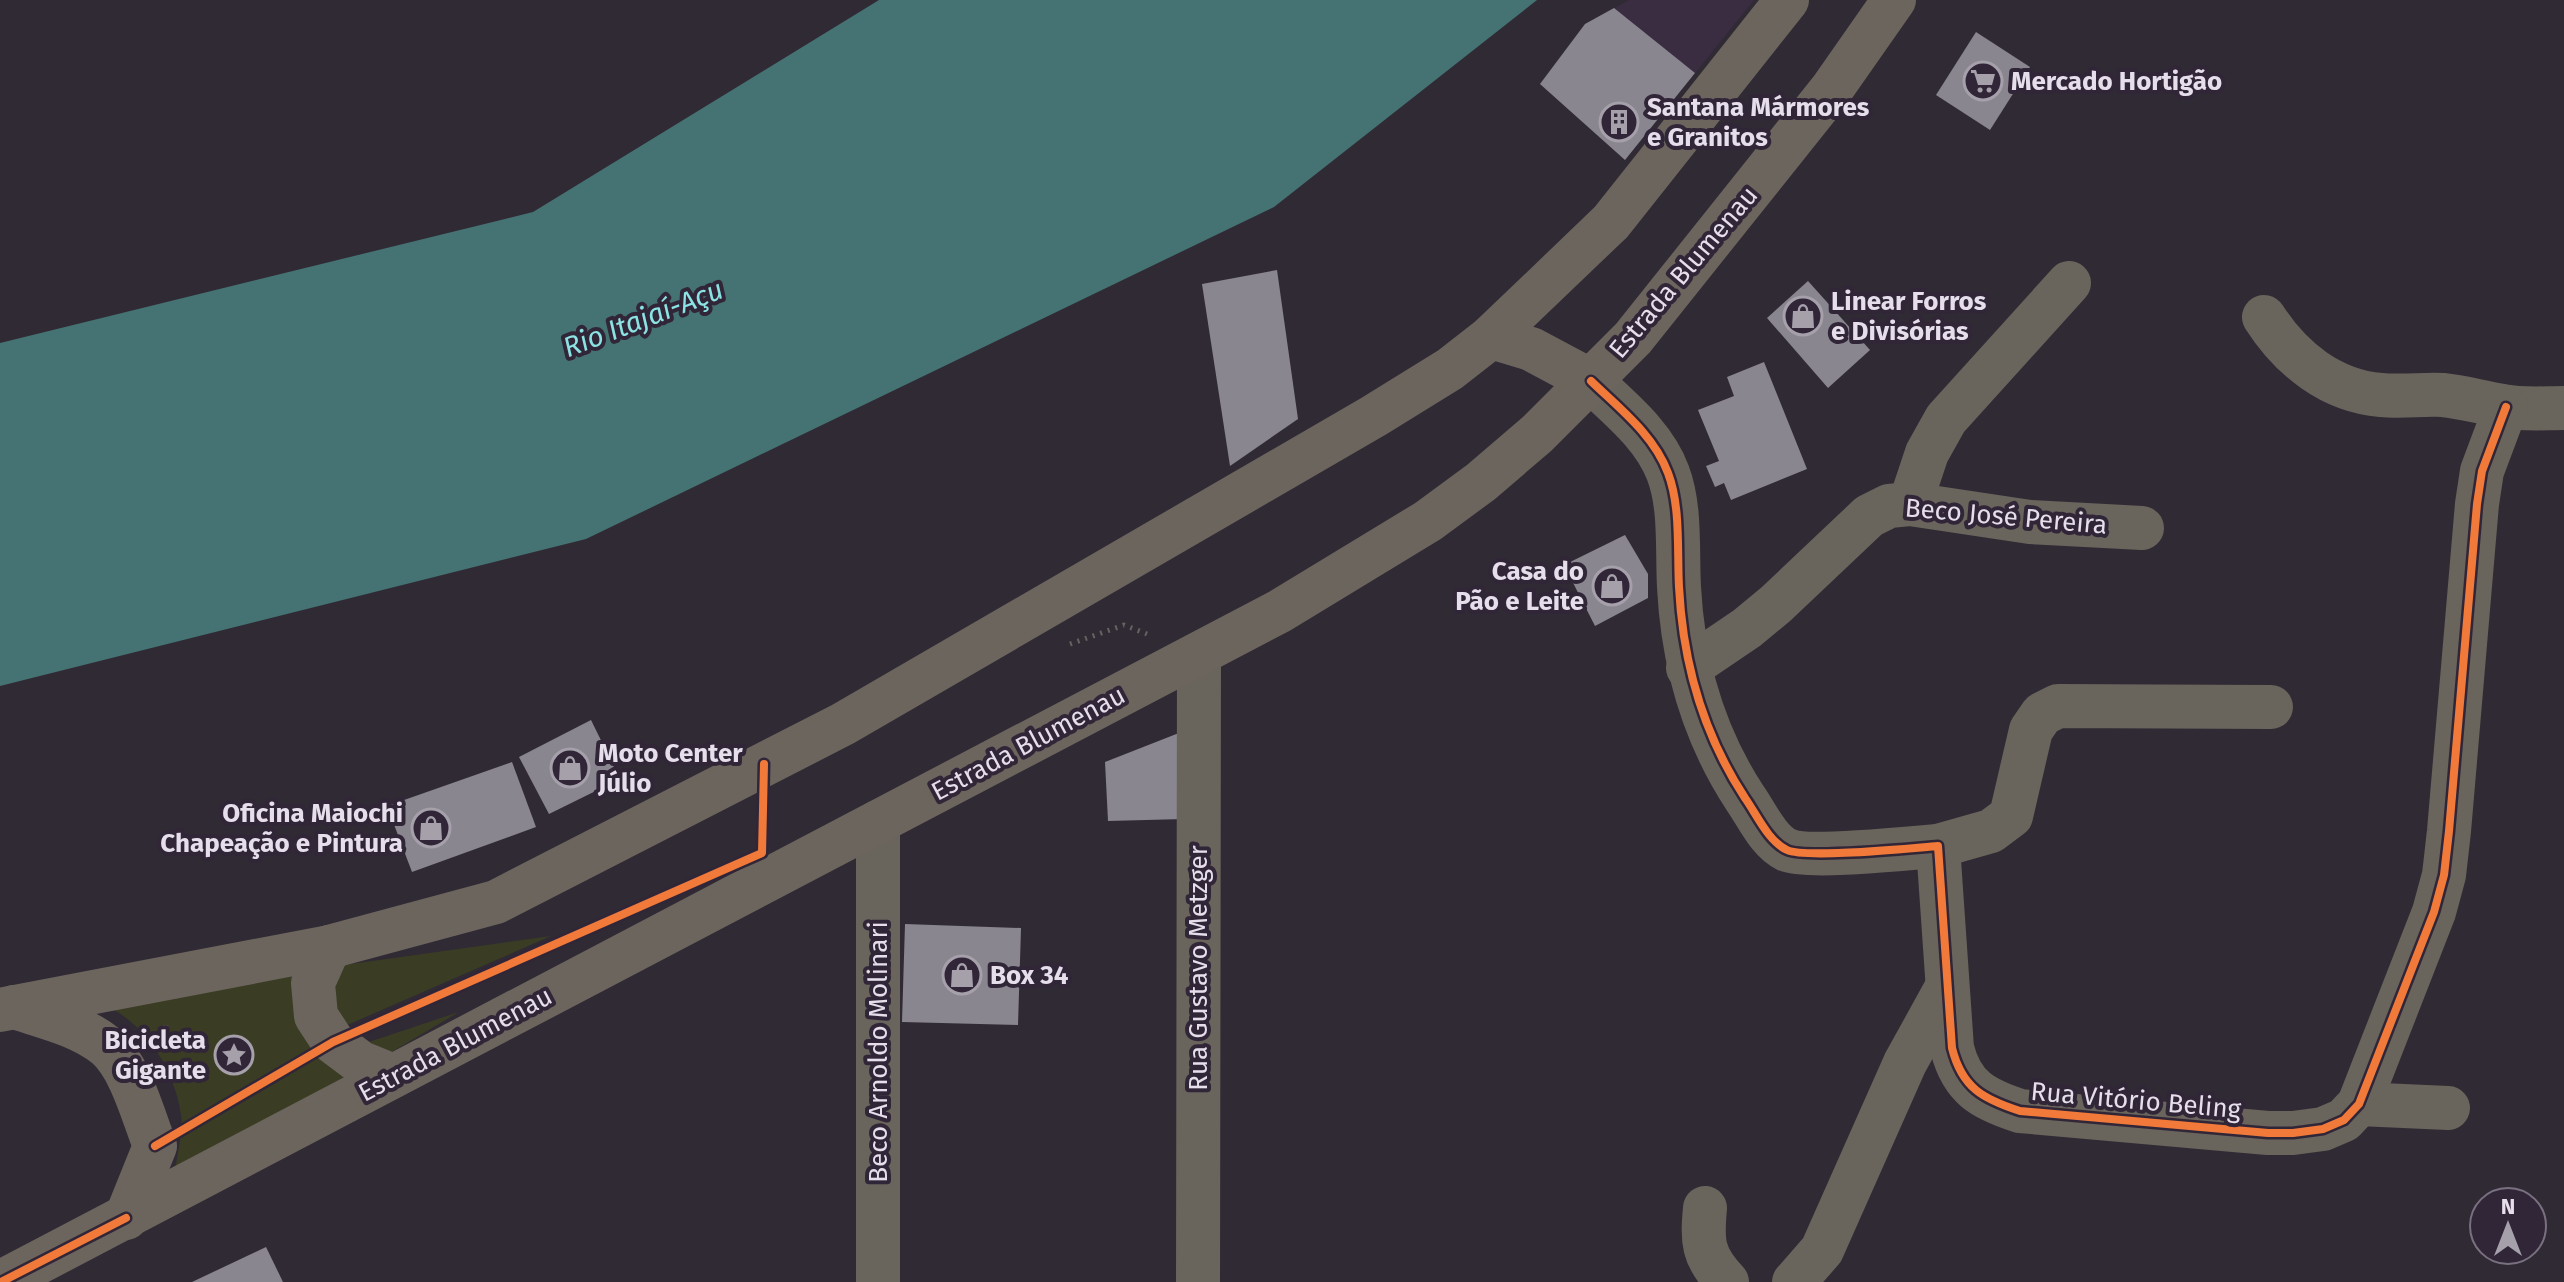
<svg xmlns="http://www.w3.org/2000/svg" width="2564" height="1282" font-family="'Fira Sans',sans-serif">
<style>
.built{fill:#3a2c41}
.green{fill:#3a3d24}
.water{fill:#457273}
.building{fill:#898690}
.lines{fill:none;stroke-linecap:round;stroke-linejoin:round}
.path{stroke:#67625f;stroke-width:5;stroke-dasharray:2 6;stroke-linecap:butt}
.minor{stroke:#69645c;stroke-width:44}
.major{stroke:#6c655e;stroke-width:44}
.cycleway-casing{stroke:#312638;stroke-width:13}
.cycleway{stroke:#f17a3a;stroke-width:8}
.labels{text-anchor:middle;stroke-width:8;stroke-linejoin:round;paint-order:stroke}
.poi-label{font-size:26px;font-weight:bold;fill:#e6dfeb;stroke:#312638;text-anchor:start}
.street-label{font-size:26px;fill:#e6dfeb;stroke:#312638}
.water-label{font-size:28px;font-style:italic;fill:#8ce3e3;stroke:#312638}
</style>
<rect width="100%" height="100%" fill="#302a34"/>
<path class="built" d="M1629,0H1754L1625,160L1540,84L1585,24Z"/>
<g class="green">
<path d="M551,936L345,1026C331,1001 332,991 344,965Z"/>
<path d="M297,972L352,1082L175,1172C177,1155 183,1133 181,1115C175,1072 149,1029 111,1008Z"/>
<path d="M459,1012L383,1057L363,1044Z"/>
</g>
<path class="water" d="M879,0H1537L1274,207L586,539L0,686V343L533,212Z"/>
<g class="building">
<path d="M1614,8L1695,73L1625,160L1540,84L1585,24Z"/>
<path d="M1976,32L2030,67L1990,130L1936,95Z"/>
<path d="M1277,270L1298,419L1230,466L1202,284Z"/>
<path d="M1808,281L1870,350L1828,388L1767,318Z"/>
<path d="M1764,362L1807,469L1731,500L1724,483L1715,487L1706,466L1719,461L1698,410L1734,396L1727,377Z"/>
<path d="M1625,535L1648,574V598L1595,626L1564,565Z"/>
<path d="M591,720L620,779L549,814L519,757Z"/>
<path d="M1184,731V819L1108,821L1105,762Z"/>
<path d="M512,762L536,827L412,872L387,806Z"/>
<path d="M905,924L1021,928L1018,1025L902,1022Z"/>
<path d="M266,1247L283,1282H192Z"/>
</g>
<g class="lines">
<g class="path">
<path d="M1070,644L1124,625L1147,634"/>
<path d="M164,1051L166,1021"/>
</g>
<g class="minor">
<path d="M2264,317C2291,359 2331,391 2381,395C2402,397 2422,394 2443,395C2463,397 2483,403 2503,406C2522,410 2544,408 2564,408"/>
<path d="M1591,381C1619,408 1654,435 1668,473C1681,507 1677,551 1679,587C1683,665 1703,734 1745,798C1757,815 1768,841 1787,850C1806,859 1911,848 1938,846L1952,1048C1962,1088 1983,1099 2020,1111L2268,1133H2293L2323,1129L2344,1120L2359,1104L2434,912L2444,875L2449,831L2477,504L2482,471L2506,407"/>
<path d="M1910,504L1927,453L1946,419L2069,283"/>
<path d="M1688,668L1747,628L1776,604L1869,516L1889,506L1910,504L2030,522L2142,528"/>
<path d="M878,822V1282"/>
<path d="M1938,846L1991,831L2011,816L2031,730L2042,714L2058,706L2271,707"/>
<path d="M2359,1104L2448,1108"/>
<path d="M1705,1208C1702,1241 1702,1256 1727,1282"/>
<path d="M1198,1282L1199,654"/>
<path d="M1794,1282L1822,1250L1905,1063L1947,987"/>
</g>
<g class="major">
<path d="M1491,337L1531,349L1591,381"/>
<path d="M329,947L313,983L316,1016L333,1042L361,1063L393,1076"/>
<path d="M14,1007C44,1017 80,1025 106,1046C131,1067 143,1116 155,1146L126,1218"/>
<path d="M0,1010L329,947L496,902L843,724L1374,416L1450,369L1491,337L1611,222L1787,0"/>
<path d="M1,1282L1280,611L1428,521L1481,482L1537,434L1633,338L1831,90L1894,0"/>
</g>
<defs>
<g id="cycleway">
<path d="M1591,381C1619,408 1654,435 1668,473C1681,507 1677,551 1679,587C1683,665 1703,734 1745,798C1757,815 1768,841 1787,850C1806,859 1911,848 1938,846L1952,1048C1962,1088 1983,1099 2020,1111L2268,1133H2293L2323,1129L2344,1120L2359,1104L2434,912L2444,875L2449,831L2477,504L2482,471L2506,407"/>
<path d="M155,1146L333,1042L762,853L764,764"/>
<path d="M1,1282L126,1218"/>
</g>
</defs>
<use href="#cycleway" class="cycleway-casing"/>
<use href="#cycleway" class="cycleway"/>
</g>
<defs>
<symbol id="supermarket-ring" viewBox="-11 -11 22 22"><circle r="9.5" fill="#312638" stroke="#a6a0ab" stroke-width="1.5"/><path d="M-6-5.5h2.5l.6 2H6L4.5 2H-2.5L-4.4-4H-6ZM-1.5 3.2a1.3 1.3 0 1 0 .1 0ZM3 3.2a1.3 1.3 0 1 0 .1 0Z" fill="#a6a0ab"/></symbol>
<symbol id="building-ring" viewBox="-11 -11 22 22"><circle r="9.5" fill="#312638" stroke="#a6a0ab" stroke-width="1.5"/><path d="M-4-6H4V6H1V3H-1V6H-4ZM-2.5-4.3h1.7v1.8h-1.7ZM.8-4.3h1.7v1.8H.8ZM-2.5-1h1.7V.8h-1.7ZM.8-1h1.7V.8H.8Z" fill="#a6a0ab"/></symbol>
<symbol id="shop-ring" viewBox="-11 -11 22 22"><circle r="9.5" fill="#312638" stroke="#a6a0ab" stroke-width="1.5"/><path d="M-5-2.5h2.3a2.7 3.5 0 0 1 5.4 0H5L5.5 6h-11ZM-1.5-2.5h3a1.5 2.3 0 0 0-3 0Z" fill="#a6a0ab"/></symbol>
<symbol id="sight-ring" viewBox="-11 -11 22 22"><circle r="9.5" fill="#312638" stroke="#a6a0ab" stroke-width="1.5"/><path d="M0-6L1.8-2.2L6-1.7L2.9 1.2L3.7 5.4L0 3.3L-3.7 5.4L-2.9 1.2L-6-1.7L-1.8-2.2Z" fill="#a6a0ab"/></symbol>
</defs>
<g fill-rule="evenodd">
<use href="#supermarket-ring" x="1961" y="59" width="44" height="44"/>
<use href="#building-ring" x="1597" y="100" width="44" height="44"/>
<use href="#shop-ring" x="1781" y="294" width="44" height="44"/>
<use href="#shop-ring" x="1590" y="564" width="44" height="44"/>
<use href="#shop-ring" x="548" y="746" width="44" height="44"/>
<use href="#shop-ring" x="409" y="806" width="44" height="44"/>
<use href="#shop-ring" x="940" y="953" width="44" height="44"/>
<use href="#sight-ring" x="212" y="1033" width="44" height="44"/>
</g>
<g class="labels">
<g class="poi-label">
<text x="2011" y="90">Mercado Hortigão</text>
<text x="1647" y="116">Santana Mármores<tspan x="1647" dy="30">e Granitos</tspan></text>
<text x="1831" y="310">Linear Forros<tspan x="1831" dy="30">e Divisórias</tspan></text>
<text x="1584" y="580" text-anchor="end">Casa do<tspan x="1584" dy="30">Pão e Leite</tspan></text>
<text x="598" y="762">Moto Center<tspan x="598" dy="30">Júlio</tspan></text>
<text x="403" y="822" text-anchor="end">Oficina Maiochi<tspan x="403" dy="30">Chapeação e Pintura</tspan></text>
<text x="990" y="984">Box 34</text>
<text x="206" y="1049" text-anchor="end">Bicicleta<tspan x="206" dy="30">Gigante</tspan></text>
</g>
<g class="street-label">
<text transform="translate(1683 272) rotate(-50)" y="9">Estrada Blumenau</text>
<text transform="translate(2006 516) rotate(5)" y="9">Beco José Pereira</text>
<text transform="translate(1028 743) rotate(-28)" y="9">Estrada Blumenau</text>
<text transform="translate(1198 968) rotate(-90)" y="9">Rua Gustavo Metzger</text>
<text transform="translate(455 1044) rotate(-28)" y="9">Estrada Blumenau</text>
<text transform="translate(878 1052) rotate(-90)" y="9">Beco Arnoldo Molinari</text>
<text transform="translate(2136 1100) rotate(5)" y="9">Rua Vitório Beling</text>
</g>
<g class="water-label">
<text transform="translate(643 318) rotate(-21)" y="10">Rio Itajaí-Açu</text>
</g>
</g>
<g transform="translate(2508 1226)"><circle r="38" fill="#312638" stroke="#797080" stroke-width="2"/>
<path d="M0-6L14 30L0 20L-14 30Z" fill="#a6a0ab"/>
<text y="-12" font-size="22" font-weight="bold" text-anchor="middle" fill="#e6dfeb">N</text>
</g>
</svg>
